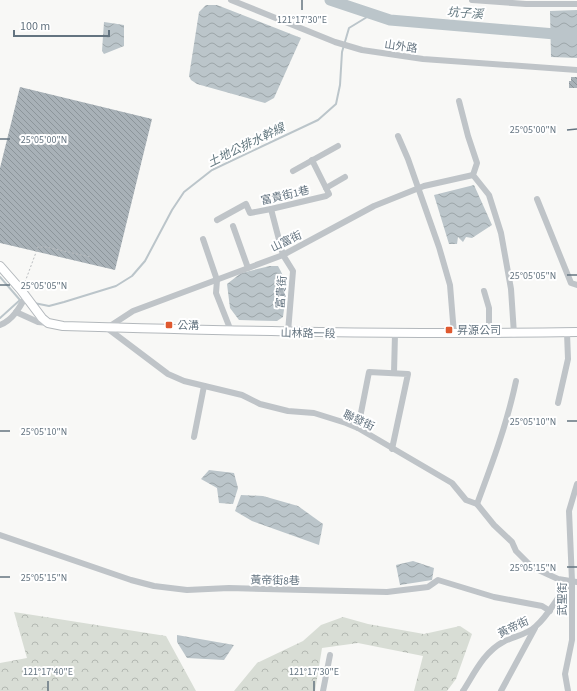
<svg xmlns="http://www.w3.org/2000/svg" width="577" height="691" font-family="'Source Sans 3','Noto Sans TC',sans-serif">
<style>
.forest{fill:url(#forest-crowns)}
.water{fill:url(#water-waves)}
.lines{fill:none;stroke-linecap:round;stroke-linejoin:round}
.stream{stroke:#bbc5ca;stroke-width:2}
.river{stroke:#bbc5ca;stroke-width:11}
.building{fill:url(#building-back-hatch)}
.major-casing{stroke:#b3b8bc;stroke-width:10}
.path{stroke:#babdc0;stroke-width:1;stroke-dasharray:2 2;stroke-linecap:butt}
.minor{stroke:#bfc4c8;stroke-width:6}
.major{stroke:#fff;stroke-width:8}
.ticks{fill:none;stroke:#647480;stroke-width:1.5}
.poi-dot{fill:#df592f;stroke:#fff;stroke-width:1.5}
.labels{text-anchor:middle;stroke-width:4;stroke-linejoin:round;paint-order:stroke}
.street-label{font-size:11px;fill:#647480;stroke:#fff}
.poi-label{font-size:11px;fill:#647480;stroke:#fff;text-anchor:start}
.water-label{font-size:12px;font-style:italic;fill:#647981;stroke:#fff}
.ticks-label{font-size:10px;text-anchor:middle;fill:#647480;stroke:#fff;stroke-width:4;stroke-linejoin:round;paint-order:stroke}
</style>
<defs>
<pattern id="forest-crowns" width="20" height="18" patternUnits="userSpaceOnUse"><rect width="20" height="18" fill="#d8ddd5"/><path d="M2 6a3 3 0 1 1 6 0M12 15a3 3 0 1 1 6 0" fill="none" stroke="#b3b8b2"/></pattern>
<pattern id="water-waves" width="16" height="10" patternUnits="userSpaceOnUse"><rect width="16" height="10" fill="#bbc5ca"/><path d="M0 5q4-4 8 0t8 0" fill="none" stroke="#9ca5a9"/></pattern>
<pattern id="building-back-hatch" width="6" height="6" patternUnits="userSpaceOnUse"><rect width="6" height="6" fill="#a8b1b7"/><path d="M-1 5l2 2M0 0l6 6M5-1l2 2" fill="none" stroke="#8c959a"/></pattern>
</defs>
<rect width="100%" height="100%" fill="#f8f8f6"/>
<g class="forest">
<path d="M14,612L166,636L196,691H0V663L27,658Z"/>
<path d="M343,617L368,624L424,634L460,626L472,634L456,679L447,691H414L423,656L358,643L322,648L315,691H234L257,663L303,641L321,625Z"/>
</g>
<g class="water">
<path d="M206,5H217L301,38L274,98L265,103L197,84L191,80L189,76L199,12Z"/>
<path d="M577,10V58L551,57L550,11Z"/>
<path d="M104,22L124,25V46L104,54L102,51Z"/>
<path d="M474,185L492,225L472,238L466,237L463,242L458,237L457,244H449L434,195Z"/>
<path d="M270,266H278C290,287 286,294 283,317L277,321L239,320L230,308L227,284L241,273Z"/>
<path d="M209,470L234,473L238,488L233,504L219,503L217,488L201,479Z"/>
<path d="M241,495L263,496L298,506L323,524L319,545L252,521L235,511Z"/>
<path d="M413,561L434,568L432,580L400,585L396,565Z"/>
<path d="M177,635L234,645L224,660L187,658L177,642Z"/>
</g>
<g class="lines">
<g class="stream">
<path d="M0,277L20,300L22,301"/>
<path d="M34,303L49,306L64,302L116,286L132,276L145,261L172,210L184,192L212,170L318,120L336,104L340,85L342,52L349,28L372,14"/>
<path d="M0,318L20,300"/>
</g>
<path class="river" d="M330,0L390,20L555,34H577"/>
</g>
<g class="building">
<path d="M571,77H577V88H569V81H571Z"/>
<path d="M20,87L152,119L115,270L0,243V168Z"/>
</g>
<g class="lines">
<defs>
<path id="major" d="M0,266L21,290L42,318L48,323L63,326C235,331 405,335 577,332"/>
</defs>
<use href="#major" class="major-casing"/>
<path class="path" d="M25,282L38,247H46L90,257"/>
<g class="minor">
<path d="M231,0L335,42L362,50L423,59L577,70"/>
<path d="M472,0L526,4H577"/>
<path d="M459,101L468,136L477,163L473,175L489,195L501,233L511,289L514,334"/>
<path d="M398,136L408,159L439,247L450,285L454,334"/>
<path d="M293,171L338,146"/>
<path d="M473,175L424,186L374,206L283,255L133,311L107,328L168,374L184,381L242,395L260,404L288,411L314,413L346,423L358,428L452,483L466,500L477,504L494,525L512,542L516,551L532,567L558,579L577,582"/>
<path d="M326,188L345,177"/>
<path d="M537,199L571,283L577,285"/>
<path d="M271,209L283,255L293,271L288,332"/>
<path d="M217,220L246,204L250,213L271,209L326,196L329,194L312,160"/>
<path d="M233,226L248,268"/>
<path d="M203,239L217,280L216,293L231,331"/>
<path d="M484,291L489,308V334"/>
<path d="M16,312L38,322L48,323"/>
<path d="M0,325C13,320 20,307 26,296"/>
<path d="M394,373L395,334"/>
<path d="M558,403L568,359L567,333"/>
<path d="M358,428L369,372L408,374L392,449"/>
<path d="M194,437L204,386"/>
<path d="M477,504C492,464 507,424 516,381"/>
<path d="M0,535L131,580L154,586L187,590L229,588L387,592L428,587L438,580L494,597L542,606L550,611"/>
<path d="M323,691L330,655"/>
<path d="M463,691C474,674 484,652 503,642C514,636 527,635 536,626C551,613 558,594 572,581"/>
<path d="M501,691L535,628"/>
<path d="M568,691L565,674L572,640V581L569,511L577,484"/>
</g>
<use href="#major" class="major"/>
</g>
<path class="ticks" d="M302,0V10M567,130L577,129M0,139H10M567,275H577M0,285H10M567,421H577M0,431H10M567,567H577M0,577H10M48,681V691M314,681V691"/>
<g class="poi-dot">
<rect x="165" y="321" width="8" height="8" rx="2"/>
<rect x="445" y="326" width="8" height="8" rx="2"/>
</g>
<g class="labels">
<g class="street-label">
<text transform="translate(401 46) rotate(8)" y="4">山外路</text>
<text transform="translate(285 195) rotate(-13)" y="4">富貴街1巷</text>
<text transform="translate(286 241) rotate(-26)" y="4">山富街</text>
<text transform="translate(281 292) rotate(-86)" y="4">富貴街</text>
<text transform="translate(308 333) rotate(1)" y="4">山林路一段</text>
<text transform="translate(359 420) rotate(25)" y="4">聯發街</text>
<text transform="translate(275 580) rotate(1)" y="4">黃帝街8巷</text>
<text transform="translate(562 599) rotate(-90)" y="4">武聖街</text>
<text transform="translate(513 627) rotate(-26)" y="4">黃帝街</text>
</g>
<g class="poi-label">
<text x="177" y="329">公溝</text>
<text x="457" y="334">昇源公司</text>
</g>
<g class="water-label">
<text transform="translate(465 13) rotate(4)" y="4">坑子溪</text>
<text transform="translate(246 145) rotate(-26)" y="4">土地公排水幹線</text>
</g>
</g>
<g class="ticks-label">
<text x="302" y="23">121°17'30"E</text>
<text x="533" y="133">25°05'00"N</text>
<text x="44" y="143">25°05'00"N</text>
<text x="533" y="279">25°05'05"N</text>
<text x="44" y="289">25°05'05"N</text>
<text x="533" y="425">25°05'10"N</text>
<text x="44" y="435">25°05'10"N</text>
<text x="533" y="571">25°05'15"N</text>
<text x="44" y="581">25°05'15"N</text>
<text x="48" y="675">121°17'40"E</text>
<text x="314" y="675">121°17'30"E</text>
</g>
<path d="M14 30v6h95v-6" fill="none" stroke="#647480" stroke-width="2"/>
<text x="20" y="30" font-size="12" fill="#647480" stroke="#ffffff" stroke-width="3" paint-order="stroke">100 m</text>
</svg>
